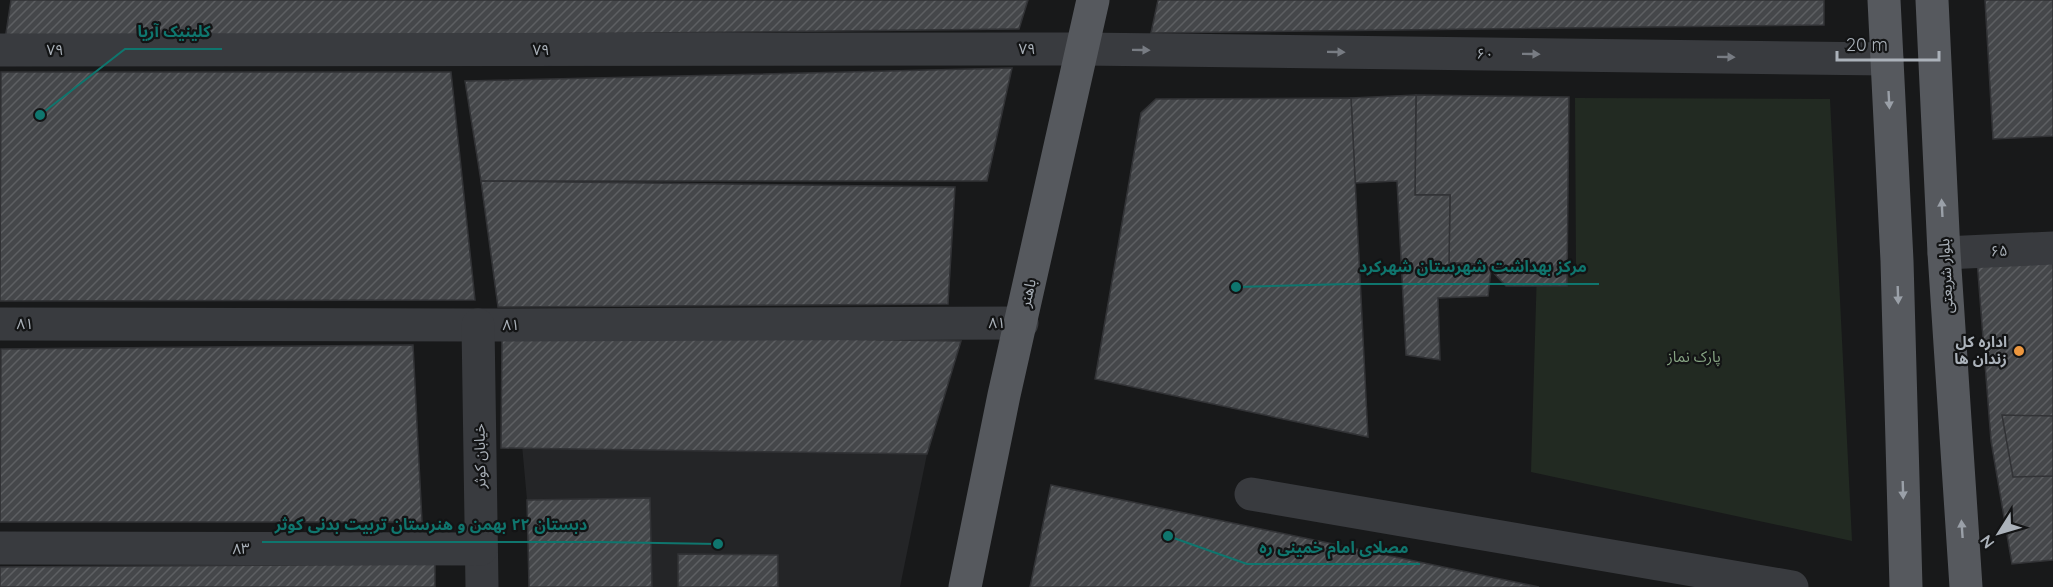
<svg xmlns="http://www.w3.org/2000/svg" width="2053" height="587" font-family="Quicksand,'Noto Sans Arabic',sans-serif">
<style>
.built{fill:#242527}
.green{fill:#222a22}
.building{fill:url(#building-hatch);stroke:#323336;stroke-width:1.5}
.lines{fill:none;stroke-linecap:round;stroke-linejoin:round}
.minor{stroke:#393b3f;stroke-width:33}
.major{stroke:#56595e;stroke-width:33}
.oneway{fill:#787c83}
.oneway2{fill:#9aa0a8}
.poi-dot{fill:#ed973e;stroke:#131415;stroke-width:2}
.labels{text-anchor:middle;stroke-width:4.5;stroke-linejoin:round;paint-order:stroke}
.street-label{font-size:15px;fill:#abb2ba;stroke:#131415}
.poi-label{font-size:15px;font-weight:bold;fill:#abb2ba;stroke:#131415;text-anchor:end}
.park-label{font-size:15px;fill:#86a483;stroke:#131415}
.leader{fill:none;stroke:#0f766e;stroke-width:2}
.callout-dot{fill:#0f766e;stroke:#131415;stroke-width:2}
.callout-label{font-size:16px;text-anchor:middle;font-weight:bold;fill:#0f766e;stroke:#131415;stroke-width:4.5;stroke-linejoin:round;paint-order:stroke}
</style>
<defs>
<pattern id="building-hatch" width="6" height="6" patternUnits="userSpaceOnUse" patternTransform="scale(1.5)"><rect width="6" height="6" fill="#45474a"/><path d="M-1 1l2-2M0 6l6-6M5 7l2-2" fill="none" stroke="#5d5f62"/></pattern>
</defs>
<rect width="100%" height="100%" fill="#18191a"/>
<path class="built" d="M522,445L927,454L900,587H529L527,500Z"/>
<path class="green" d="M1575,98L1830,99L1852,541L1531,472L1537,269L1576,268Z"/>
<g class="building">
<path d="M11,0H1028L1019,29L5,40Z"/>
<path d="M1158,0H1824V25L1151,33Z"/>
<path d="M1985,0H2053V136L1993,139Z"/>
<path d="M1012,68L987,181H481L465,81Z"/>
<path d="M1,72H451L475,300L0,301Z"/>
<path d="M1416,95L1569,97L1567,286H1506L1485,264L1449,263L1450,195H1415Z"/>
<path d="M1416,95L1415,195H1450L1449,263L1485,264L1491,270L1488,296L1438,298L1440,360L1406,355L1397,181L1355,183L1351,98Z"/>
<path d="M1351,98L1368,437L1095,379L1141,113L1156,99Z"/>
<path d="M481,181L955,187L948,304L498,307Z"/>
<path d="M2053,259V560L2012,564L1991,441L1977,260Z"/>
<path d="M502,334L961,341L927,454L501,448Z"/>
<path d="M413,345L422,522H0L1,349Z"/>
<path d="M2002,415L2053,416V476L2013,477Z"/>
<path d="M1051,485L1539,587H1030Z"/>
<path d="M650,498L652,587H529L527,500Z"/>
<path d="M678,554L778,555V587H678Z"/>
<path d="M435,564V587H0V567Z"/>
</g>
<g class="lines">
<g class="minor">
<path d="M0,50L1082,49L1887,59"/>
<path d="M1944,253L2053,248"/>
<path d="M0,324L478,325L1022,323"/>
<path d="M478,325L482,587"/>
<path d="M1251,494L1792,587"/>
<path d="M0,548L481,549"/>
</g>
<g class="major">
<path d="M1884,0L1897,261L1906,587"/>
<path d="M1932,0L1944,253L1966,587"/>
<path d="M965,587L1004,395L1093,0"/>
</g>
</g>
<defs><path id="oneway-solid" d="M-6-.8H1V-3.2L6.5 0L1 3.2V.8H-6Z" transform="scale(1.5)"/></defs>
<g class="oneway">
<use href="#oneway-solid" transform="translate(1141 50) rotate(1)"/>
<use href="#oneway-solid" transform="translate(1336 52) rotate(1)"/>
<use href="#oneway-solid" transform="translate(1531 54) rotate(1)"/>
<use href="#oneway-solid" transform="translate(1726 57) rotate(1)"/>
</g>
<g class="oneway2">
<use href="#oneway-solid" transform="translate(1889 100) rotate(87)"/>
<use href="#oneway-solid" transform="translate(1942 208) rotate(-93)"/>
<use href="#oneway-solid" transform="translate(1898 295) rotate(88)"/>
<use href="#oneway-solid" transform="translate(1903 490) rotate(88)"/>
<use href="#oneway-solid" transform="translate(1962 529) rotate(-94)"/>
</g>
<circle class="poi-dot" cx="2019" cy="351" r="6"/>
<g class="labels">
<g class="street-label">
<text x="1027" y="54">۷۹</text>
<text x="55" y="55">۷۹</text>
<text x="541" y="55">۷۹</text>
<text transform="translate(1485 54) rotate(1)" y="5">۶۰</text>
<text transform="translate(1999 251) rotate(-3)" y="5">۶۵</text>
<text transform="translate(1946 276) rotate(-93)" y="5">بلوار شریعتی</text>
<text transform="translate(1028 293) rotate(-77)" y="5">باهنر</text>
<text x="997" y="328">۸۱</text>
<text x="25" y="329">۸۱</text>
<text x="511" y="330">۸۱</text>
<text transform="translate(480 456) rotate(-91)" y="5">خیابان کوثر</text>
<text x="241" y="554">۸۳</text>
</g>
<g class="poi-label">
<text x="2007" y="347">اداره کل<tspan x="2007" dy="17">زندان ها</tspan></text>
</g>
<g class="park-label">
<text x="1694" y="362">پارک نماز</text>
</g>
</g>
<path class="leader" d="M40 115L125 49H222M1236 287L1347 284H1599M718 544L599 542H262M1168 536L1247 564H1420"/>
<g class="callout-dot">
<circle cx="40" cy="115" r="6"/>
<circle cx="1236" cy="287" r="6"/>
<circle cx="718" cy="544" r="6"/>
<circle cx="1168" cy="536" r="6"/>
</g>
<g class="callout-label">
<text x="174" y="37">کلینیک آریا</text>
<text x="1473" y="272">مرکز بهداشت شهرستان شهرکرد</text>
<text x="431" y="530">دبستان ۲۲ بهمن و هنرستان تربیت بدنی کوثر</text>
<text x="1334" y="553">مصلای امام خمینی ره</text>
</g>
<g transform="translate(1999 533) rotate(233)" stroke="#131415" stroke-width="4.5" paint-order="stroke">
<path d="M0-4.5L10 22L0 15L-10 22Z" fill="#abb2ba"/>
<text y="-9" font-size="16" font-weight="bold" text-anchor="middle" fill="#abb2ba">N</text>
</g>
<path d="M1837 51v9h102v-9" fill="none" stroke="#abb2ba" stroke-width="3"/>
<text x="1846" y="51" font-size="18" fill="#abb2ba" stroke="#131415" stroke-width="4.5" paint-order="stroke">20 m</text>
</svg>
